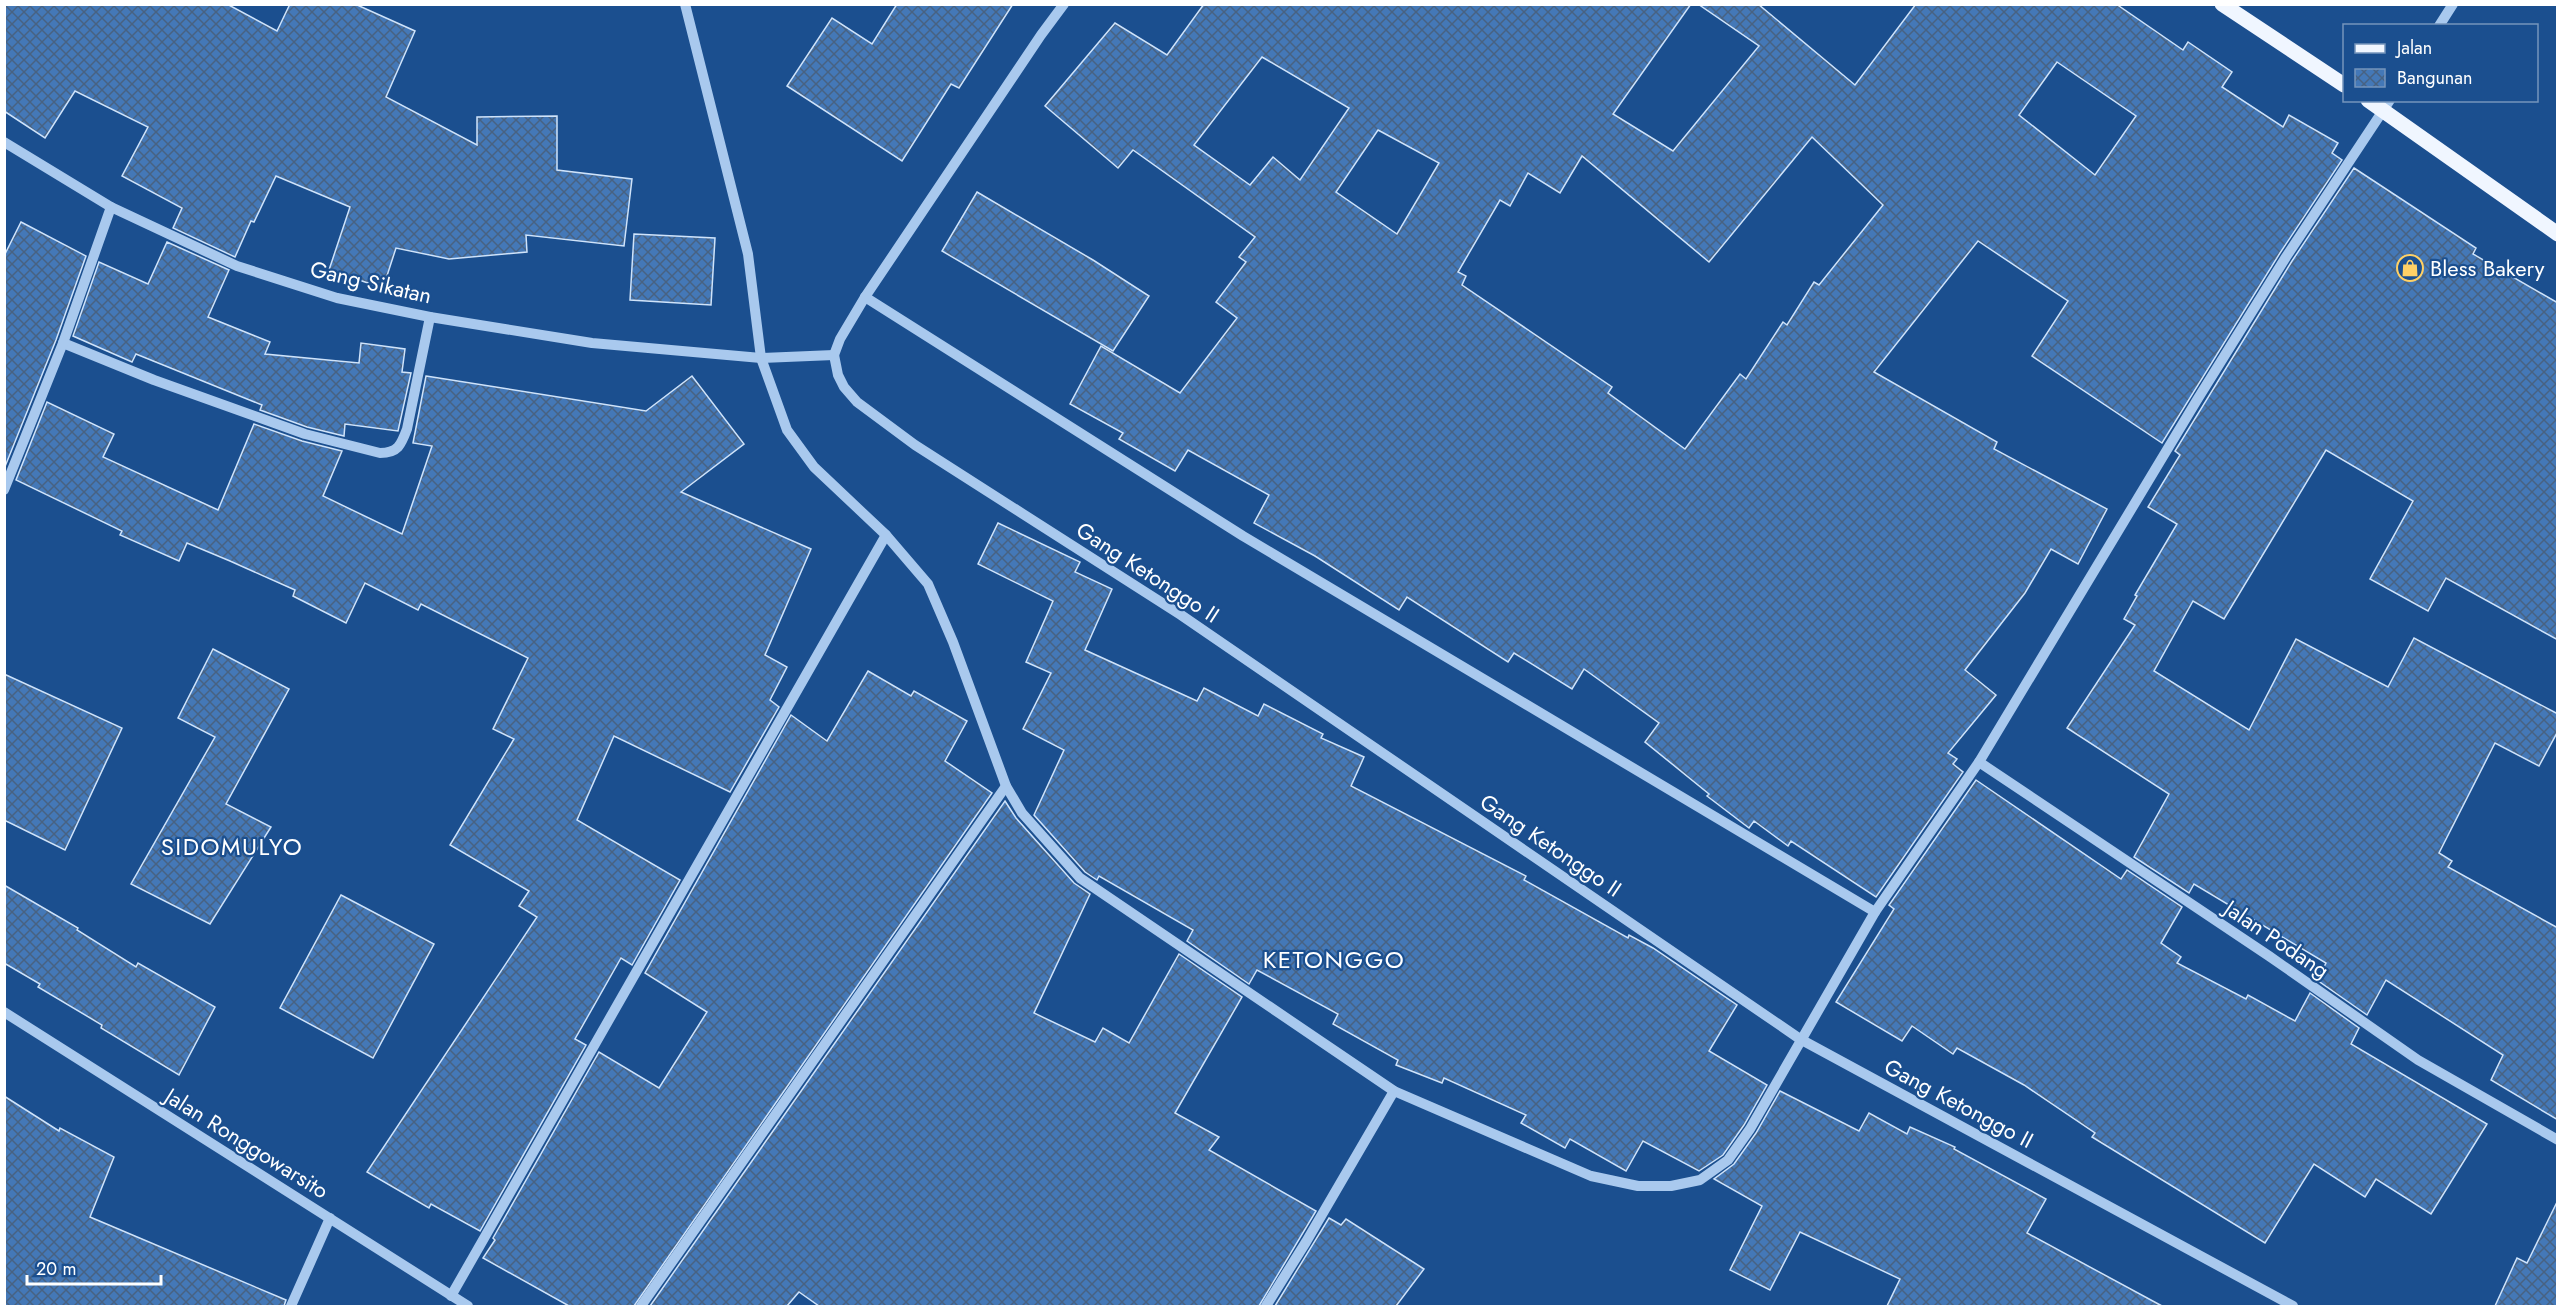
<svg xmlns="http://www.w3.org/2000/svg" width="2562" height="1311" font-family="Jost,sans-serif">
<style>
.building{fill:url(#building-cross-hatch);stroke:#cfe3fa;stroke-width:1.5;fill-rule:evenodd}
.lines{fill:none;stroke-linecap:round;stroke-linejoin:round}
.minor{stroke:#a9c9ee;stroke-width:10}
.major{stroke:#f0f6ff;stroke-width:15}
.labels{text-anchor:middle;stroke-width:4.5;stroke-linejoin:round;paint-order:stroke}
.poi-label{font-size:22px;fill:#fff;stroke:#1b4f8f;text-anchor:start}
.street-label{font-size:22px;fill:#fff;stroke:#1b4f8f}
.neighbourhood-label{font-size:24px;letter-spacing:1.5px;fill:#fff;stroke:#1b4f8f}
</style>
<defs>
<pattern id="building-cross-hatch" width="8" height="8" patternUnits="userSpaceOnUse" patternTransform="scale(1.5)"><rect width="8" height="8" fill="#4478b7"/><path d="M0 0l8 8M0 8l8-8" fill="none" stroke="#486282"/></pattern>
</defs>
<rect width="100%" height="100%" fill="#1b4f8f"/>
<g class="building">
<path d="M4,4H227L277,31L290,4H355L415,31L386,97L477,145V117L557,116V170L632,179L624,246L526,235L527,252L449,259L396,248L383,288L329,270L350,207L276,176L254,222L251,221L235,257L173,228L182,208L122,176L148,127L75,91L45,138L4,111Z"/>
<path d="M897,4H1013L959,88L951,84L902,161L787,86L832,18L872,44Z"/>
<path d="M1204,4H1691L1613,114L1673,151L1759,46L1698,4H1758L1855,85L1916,4H2116L2183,50L2188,42L2232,72L2222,87L2283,127L2289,115L2338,143L2332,153L2342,160L2280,253L2162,443L2032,356L2068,301L1978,241L1874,372L1997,442L1994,449L2107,509L2078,564L2051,549L2025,593L1965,670L1996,695L1948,753L1957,759L1953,764L1963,772L1876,897L1791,841L1788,846L1754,821L1749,828L1707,796L1709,794L1645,742L1659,723L1584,669L1572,689L1514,653L1508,662L1407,597L1399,610L1315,556L1254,523L1269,495L1188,450L1175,471L1119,439L1123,433L1070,404L1101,346L1180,393L1237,318L1216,302L1246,262L1239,257L1255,237L1133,150L1118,168L1045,106L1115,23L1167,55ZM1262,57L1349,108L1300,180L1273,157L1250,185L1194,145ZM2057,62L2136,116L2095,175L2019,115ZM1378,130L1439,163L1397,234L1336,192ZM1812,137L1883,205L1819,285L1814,282L1787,325L1783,322L1746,379L1740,374L1685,449L1608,393L1612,387L1462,285L1466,276L1458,272L1500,200L1510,206L1528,173L1560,193L1582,156L1709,262Z"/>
<path d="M2354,168L2476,248L2473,254L2558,303V640L2446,578L2428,611L2370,579L2413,501L2326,450L2224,619L2193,601L2154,671L2249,730L2296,639L2388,687L2414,638L2558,714V731L2539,766L2495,743L2439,853L2452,861L2448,867L2558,928V1120L2491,1080L2503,1055L2386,980L2367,1015L2317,980L2326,963L2194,884L2189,893L2134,857L2169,794L2067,728L2135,625L2124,619L2137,596L2135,595L2177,524L2148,507L2180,455L2175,451L2292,261Z"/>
<path d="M977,192L1093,260L1149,296L1113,351L942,251Z"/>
<path d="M21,222L86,256L56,340L4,469V256Z"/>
<path d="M634,234L715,238L711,305L630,300Z"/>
<path d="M167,242L229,270L208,317L270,342L265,354L359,363L361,343L405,349L402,372L411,373L398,431L345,424L344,436L307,427L260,410L262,405L136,354L132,362L73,336L99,262L148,284Z"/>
<path d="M426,376L646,411L692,376L744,444L681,492L811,549L765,655L787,667L770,700L779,707L730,792L614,736L577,820L680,880L632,965L621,958L575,1039L586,1045L480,1231L431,1204L429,1208L367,1172L537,917L519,906L529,891L450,845L514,739L493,729L528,658L421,604L418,610L365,583L346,623L293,596L295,590L230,561L187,543L179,561L120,535L122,531L16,480L47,402L114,434L103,457L218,510L254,424L302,441L342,451L323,496L402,534L432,446L413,443Z"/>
<path d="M998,523L1080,562L1075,572L1112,589L1085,650L1197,701L1204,688L1258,716L1264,704L1323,734L1321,738L1364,757L1351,786L1526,876L1524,880L1628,938L1629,935L1653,948L1737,1005L1709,1051L1767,1085L1744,1125L1723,1155L1699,1171L1643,1141L1626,1171L1570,1139L1565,1148L1521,1123L1526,1115L1444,1078L1442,1083L1396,1065L1398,1060L1333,1024L1338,1014L1257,970L1249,984L1187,941L1193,930L1099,876L1097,880L1085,872L1034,815L1064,750L1023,729L1051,673L1026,662L1053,601L978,564Z"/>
<path d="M213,649L289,689L226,804L271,827L210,924L131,884L215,737L178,718Z"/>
<path d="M868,671L911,696L914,691L967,721L945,761L992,793L634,1306H569L483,1258L495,1240L493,1238L599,1052L659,1088L707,1012L645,973L791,715L827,741Z"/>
<path d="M4,674L122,728L65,850L4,820Z"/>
<path d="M1976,780L2121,879L2127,870L2182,907L2161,943L2181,957L2177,963L2246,999L2248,995L2295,1021L2310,993L2359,1028L2351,1044L2487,1124L2431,1214L2376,1179L2365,1197L2314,1164L2265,1243L2092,1137L2095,1133L2024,1085L1957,1048L1953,1054L1912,1026L1902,1041L1836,1002L1894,909L1889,905Z"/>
<path d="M1005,801L1016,818L1074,883L1090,894L1034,1013L1095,1042L1103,1028L1129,1043L1179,954L1242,997L1175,1113L1219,1137L1209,1150L1316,1211L1259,1306H819L799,1292L787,1306H650Z"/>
<path d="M4,885L78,928L77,930L136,967L138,963L215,1007L179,1075L101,1028L102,1025L38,987L40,984L4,963Z"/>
<path d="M341,895L434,944L373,1058L280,1008Z"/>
<path d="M1780,1091L1859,1131L1869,1113L1907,1134L1910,1127L1955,1147L1954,1149L2046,1199L2027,1233L2162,1306H1887L1900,1279L1800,1232L1770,1290L1730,1270L1762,1206L1714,1179L1734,1164L1756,1133Z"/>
<path d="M4,1096L59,1131L60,1128L114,1157L90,1217L286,1300L284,1306H4Z"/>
<path d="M2558,1200V1306H2495L2517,1258L2527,1263Z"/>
<path d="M1329,1218L1341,1225L1346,1219L1424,1269L1396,1306H1275Z"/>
</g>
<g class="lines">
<g class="minor">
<path d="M685,4L748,254L761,358L787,430L814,467L886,535L928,584L953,642L1006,786L1022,813L1080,878L1394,1091L1591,1176L1638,1186H1671L1700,1180L1728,1160L1750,1129L1875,912"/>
<path d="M2439,26L2453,4"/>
<path d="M4,142L111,207L237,266L337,298L430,317L592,343L761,358L834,355"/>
<path d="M865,297L1243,536L1875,912L1979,762L2197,400L2286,257L2390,100"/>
<path d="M63,343L154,380L305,434L380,453C398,453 401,445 407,429L430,317"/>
<path d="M834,355L838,375L844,387L857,402L915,445L1181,615L1800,1039L2293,1306"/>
<path d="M834,355L840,339L865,297L1041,35L1064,4"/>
<path d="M4,490L63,343L111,207"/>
<path d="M1979,762L2269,956L2418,1060L2558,1140"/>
<path d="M4,1012L468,1306"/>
<path d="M451,1296L886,535"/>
<path d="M291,1306L330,1218"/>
<path d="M641,1306L1006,786"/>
<path d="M1266,1306L1306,1242L1394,1091"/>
</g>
<g class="major">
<path d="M2222,4L2344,85"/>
<path d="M2368,100L2558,234"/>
</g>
</g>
<defs>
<symbol id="shop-ring" viewBox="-11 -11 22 22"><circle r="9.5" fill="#1b4f8f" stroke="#ffd166" stroke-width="1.5"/><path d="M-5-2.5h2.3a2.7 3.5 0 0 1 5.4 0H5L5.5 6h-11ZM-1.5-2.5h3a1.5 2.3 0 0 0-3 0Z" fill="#ffd166"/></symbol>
</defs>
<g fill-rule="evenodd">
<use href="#shop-ring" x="2395" y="253" width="30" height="30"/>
</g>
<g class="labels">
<g class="poi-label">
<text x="2430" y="276">Bless Bakery</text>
</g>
<g class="street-label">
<text transform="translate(371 282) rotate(13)" y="8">Gang Sikatan</text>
<text transform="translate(1148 572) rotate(33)" y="8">Gang Ketonggo II</text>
<text transform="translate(1551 845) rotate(34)" y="8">Gang Ketonggo II</text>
<text transform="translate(2277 939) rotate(34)" y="8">Jalan Podang</text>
<text transform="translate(1959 1103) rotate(28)" y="8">Gang Ketonggo II</text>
<text transform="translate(247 1143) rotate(32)" y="8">Jalan Ronggowarsito</text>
</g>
<g class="neighbourhood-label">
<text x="232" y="855">SIDOMULYO</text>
<text x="1334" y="968">KETONGGO</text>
</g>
</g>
<rect width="2562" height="1311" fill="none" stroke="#ffffff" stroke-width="12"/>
<rect x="2343" y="24" width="195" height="78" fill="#1b4f8f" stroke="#7695bc" stroke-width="1.5"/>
<rect x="2355" y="44" width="30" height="9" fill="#f0f6ff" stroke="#7695bc" stroke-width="1.5"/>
<text x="2397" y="54" font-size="18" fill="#ffffff">Jalan</text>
<rect x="2355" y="69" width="30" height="18" fill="url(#building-cross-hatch)" stroke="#7695bc" stroke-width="1.5"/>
<text x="2397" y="84" font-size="18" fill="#ffffff">Bangunan</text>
<path d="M27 1275v9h134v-9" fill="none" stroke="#ffffff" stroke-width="3"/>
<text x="36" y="1275" font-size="18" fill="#ffffff" stroke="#1b4f8f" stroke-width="4.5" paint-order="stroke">20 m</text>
</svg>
